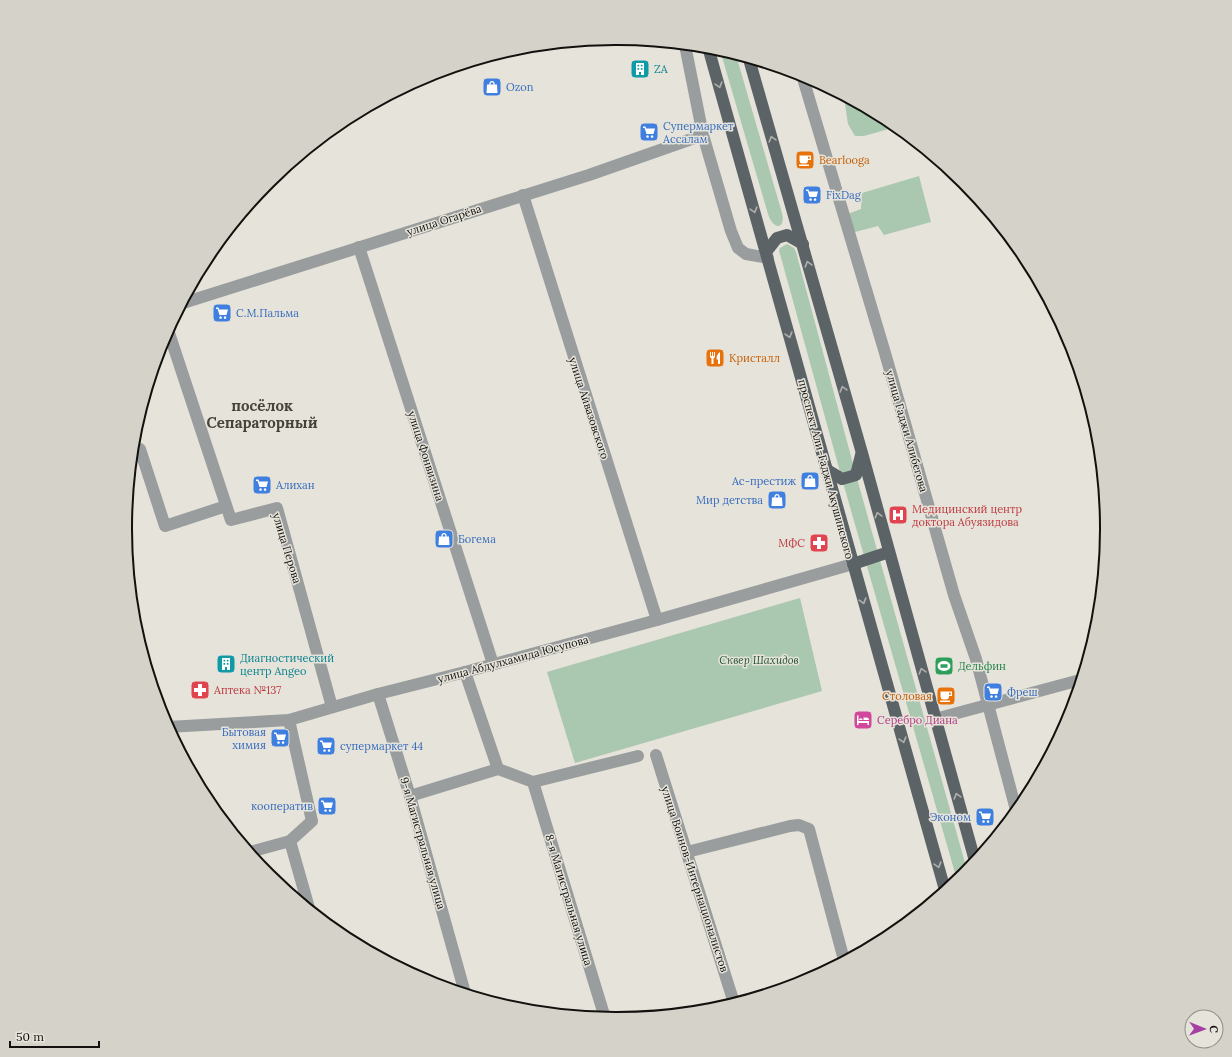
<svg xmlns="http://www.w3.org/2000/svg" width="1232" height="1057" font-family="Lora,serif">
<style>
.green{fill:#aac7af}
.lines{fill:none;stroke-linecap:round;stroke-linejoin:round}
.minor{stroke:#999d9e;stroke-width:12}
.major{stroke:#5c6366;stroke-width:12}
.oneway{stroke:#afb0ac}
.labels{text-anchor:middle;stroke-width:3;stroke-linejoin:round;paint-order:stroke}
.culture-label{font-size:11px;fill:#0d838f;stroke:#e6e3da;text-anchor:start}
.shop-label{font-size:11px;fill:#366cbe;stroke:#e6e3da;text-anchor:start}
.food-label{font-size:11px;fill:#c56008;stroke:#e6e3da;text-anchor:start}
.street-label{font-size:11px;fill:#12110e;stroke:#e6e3da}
.health-label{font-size:11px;fill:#be3a42;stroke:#e6e3da;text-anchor:start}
.park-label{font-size:11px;font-style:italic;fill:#235531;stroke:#e6e3da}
.leisure-label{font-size:11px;fill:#27864d;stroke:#e6e3da;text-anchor:start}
.hotel-label{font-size:11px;fill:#b23c85;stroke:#e6e3da;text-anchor:start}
.district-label{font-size:15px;font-weight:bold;fill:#45433c;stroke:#e6e3da}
.rim{fill:none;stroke:#12110e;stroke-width:2}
</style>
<rect width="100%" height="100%" fill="#e6e3da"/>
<g class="green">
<path d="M720,50L736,55L782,213C786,230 773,230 768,214Z"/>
<path d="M844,97L889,121L896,127L864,136H855L848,124Z"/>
<path d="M919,176L931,222L884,235L878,226L851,233L845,215L861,209L862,193Z"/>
<path d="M787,244L794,248L796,252L856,475L967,870L957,880L842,479L782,261L779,251L780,248Z"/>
<path d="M800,598L822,691L575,763L547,672Z"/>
</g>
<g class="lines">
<g class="minor">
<path d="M685,45L703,135L731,231L738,248L746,254L768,258"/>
<path d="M802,75L885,353L954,595L976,659L1016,810"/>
<path d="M523,195L657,620"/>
<path d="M359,247L493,664"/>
<path d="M183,303L589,175L703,135"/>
<path d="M168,330L231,520L277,508L332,707"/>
<path d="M140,449L165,526L226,506"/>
<path d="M465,672L498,769"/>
<path d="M378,694L410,796L465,993"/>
<path d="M935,719L1080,680"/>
<path d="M168,727L289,720L378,694L465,672L657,620L853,564"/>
<path d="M656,755L734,1003"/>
<path d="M533,782L605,1018"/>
<path d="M410,796L498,769L533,782L638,756"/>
<path d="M290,841L309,908"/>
<path d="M250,852L290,841L312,821L289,720"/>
<path d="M687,852L790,826L799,825L809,829L844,960"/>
</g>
<g class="major">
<path d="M708,47L945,890"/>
<path d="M749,59L862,453L975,861"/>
<path d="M766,252L777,238L787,235L803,244"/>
<path d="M827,470L842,479L856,475L861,455"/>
<path d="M853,564L889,552"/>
</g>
</g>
<defs><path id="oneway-chevron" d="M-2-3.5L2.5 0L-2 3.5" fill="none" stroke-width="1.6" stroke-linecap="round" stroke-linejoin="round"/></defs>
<g class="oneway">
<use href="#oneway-chevron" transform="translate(719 85) rotate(74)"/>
<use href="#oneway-chevron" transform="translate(772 139) rotate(-106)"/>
<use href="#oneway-chevron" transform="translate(754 210) rotate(74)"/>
<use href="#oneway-chevron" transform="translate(808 264) rotate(-106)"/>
<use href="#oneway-chevron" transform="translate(789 335) rotate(74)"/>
<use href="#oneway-chevron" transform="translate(843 389) rotate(-106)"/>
<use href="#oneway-chevron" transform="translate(878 515) rotate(-105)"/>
<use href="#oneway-chevron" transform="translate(863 601) rotate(74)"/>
<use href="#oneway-chevron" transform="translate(922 671) rotate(-106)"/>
<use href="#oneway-chevron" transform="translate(903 740) rotate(74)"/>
<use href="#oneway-chevron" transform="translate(957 796) rotate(-106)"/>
<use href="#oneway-chevron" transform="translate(938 865) rotate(74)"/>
</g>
<defs>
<symbol id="building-square" viewBox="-11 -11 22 22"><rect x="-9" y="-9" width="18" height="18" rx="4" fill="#0f9aa8" stroke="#e6e3da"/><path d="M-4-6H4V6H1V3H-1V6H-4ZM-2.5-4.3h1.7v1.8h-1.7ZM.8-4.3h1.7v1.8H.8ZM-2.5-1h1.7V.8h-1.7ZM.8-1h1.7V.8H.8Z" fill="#fff"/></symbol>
<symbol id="shop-square" viewBox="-11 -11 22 22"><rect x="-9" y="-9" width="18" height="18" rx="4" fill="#3f7fe0" stroke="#e6e3da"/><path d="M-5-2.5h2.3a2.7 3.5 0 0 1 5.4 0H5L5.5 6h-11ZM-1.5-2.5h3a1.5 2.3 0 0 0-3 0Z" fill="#fff"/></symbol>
<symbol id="supermarket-square" viewBox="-11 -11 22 22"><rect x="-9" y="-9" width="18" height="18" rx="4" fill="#3f7fe0" stroke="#e6e3da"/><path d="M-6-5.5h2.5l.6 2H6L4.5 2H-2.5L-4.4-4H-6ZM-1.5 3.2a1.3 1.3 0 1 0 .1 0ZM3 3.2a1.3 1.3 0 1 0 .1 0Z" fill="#fff"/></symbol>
<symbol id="cafe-square" viewBox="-11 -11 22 22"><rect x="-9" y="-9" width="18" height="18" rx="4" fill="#e8710a" stroke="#e6e3da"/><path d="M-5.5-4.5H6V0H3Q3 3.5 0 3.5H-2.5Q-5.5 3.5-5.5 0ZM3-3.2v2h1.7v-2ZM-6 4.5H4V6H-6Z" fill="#fff"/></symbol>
<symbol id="restaurant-square" viewBox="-11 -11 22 22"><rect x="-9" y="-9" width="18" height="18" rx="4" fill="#e8710a" stroke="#e6e3da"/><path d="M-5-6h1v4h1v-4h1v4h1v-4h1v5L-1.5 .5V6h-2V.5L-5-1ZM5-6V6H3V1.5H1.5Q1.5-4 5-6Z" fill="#fff"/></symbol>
<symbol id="hospital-square" viewBox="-11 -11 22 22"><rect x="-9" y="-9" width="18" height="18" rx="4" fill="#e0444e" stroke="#e6e3da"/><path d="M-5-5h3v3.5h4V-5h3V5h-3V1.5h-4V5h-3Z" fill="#fff"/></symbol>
<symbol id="pharmacy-square" viewBox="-11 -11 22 22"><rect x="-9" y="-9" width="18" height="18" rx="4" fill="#e0444e" stroke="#e6e3da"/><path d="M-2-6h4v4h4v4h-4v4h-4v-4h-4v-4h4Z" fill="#fff"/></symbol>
<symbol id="stadium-square" viewBox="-11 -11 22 22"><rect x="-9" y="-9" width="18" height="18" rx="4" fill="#2e9e5b" stroke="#e6e3da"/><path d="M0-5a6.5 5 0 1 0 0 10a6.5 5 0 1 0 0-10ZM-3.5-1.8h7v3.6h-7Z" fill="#fff"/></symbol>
<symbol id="hotel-square" viewBox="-11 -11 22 22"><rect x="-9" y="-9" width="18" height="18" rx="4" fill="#d1479c" stroke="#e6e3da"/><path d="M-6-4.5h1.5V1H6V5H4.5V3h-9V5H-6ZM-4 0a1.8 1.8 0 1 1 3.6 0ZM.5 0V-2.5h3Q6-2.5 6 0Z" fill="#fff"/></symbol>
</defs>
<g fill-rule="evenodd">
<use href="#building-square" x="629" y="58" width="22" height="22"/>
<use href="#shop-square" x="481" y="76" width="22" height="22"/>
<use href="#supermarket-square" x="638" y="121" width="22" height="22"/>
<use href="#cafe-square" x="794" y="149" width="22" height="22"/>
<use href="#supermarket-square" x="801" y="184" width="22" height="22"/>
<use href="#supermarket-square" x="211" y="302" width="22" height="22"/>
<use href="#restaurant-square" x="704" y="347" width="22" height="22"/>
<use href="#shop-square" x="799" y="470" width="22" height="22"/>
<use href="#supermarket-square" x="251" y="474" width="22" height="22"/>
<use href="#shop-square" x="766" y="489" width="22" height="22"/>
<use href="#hospital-square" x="887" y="504" width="22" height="22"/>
<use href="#shop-square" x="433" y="528" width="22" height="22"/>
<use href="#pharmacy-square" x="808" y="532" width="22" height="22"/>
<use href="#building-square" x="215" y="653" width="22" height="22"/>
<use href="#stadium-square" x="933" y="655" width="22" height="22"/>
<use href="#pharmacy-square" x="189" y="679" width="22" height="22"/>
<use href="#supermarket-square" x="982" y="681" width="22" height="22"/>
<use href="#cafe-square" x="935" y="685" width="22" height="22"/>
<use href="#hotel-square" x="852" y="709" width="22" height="22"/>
<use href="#supermarket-square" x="269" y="727" width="22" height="22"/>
<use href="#supermarket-square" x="315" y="735" width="22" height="22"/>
<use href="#supermarket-square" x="316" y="795" width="22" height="22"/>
<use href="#supermarket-square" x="974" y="806" width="22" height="22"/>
</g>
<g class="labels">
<g class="culture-label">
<text x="654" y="73">ZA</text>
<text x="240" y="662">Диагностический<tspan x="240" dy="13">центр Angeo</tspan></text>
</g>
<g class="shop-label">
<text x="506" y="91">Ozon</text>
<text x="663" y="130">Супермаркет<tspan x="663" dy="13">Ассалам</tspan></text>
<text x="826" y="199">FixDag</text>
<text x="236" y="317">С.М.Пальма</text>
<text x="796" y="485" text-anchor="end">Ас-престиж</text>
<text x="276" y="489">Алихан</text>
<text x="763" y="504" text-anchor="end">Мир детства</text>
<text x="458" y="543">Богема</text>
<text x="1007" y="696">Фреш</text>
<text x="266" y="736" text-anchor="end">Бытовая<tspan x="266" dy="13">химия</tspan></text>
<text x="340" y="750">супермаркет 44</text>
<text x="313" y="810" text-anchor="end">кооператив</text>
<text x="971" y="821" text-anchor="end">Эконом</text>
</g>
<g class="food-label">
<text x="819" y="164">Bearlooga</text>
<text x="729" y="362">Кристалл</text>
<text x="932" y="700" text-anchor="end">Столовая</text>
</g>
<g class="street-label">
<text transform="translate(444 220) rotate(-18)" y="4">улица Огарёва</text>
<text transform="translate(589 408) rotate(72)" y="4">улица Айвазовского</text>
<text transform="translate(907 431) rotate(74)" y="4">улица Гаджи Алибегова</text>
<text transform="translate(426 456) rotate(72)" y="4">улица Фонвизина</text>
<text transform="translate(826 469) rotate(75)" y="4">проспект Али-Гаджи Акушинского</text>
<text transform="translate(287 548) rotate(73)" y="4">улица Перова</text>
<text transform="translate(513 659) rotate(-15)" y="4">улица Абдулхамида Юсупова</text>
<text transform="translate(423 843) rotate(74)" y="4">9-я Магистральная улица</text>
<text transform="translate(695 879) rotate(72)" y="4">улица Воинов-Интернационалистов</text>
<text transform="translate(569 900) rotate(73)" y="4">8-я Магистральная улица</text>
</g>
<g class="health-label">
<text x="912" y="513">Медицинский центр<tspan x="912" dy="13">доктора Абуязидова</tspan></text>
<text x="805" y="547" text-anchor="end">МФС</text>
<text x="214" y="694">Аптека №137</text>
</g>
<g class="park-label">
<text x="759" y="664">Сквер Шахидов</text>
</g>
<g class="leisure-label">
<text x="958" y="670">Дельфин</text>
</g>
<g class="hotel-label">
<text x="877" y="724">Серебро Диана</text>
</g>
<g class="district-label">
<text x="262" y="411">посёлок<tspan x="262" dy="17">Сепараторный</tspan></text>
</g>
</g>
<path d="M0 0H1232V1057H0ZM615 45H617A483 483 0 0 1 1100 528V529A483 483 0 0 1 617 1012H615A483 483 0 0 1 132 529V528A483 483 0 0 1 615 45Z" fill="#d5d2ca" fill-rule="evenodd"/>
<path class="rim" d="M615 45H617A483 483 0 0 1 1100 528V529A483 483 0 0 1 617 1012H615A483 483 0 0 1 132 529V528A483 483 0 0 1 615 45Z"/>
<g transform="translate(1204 1029) rotate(91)"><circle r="19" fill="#e6e3da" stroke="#918f88"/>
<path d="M0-3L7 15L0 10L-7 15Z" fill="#a53fa3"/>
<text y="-6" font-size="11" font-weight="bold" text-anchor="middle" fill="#12110e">С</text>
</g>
<path d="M10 1041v6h89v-6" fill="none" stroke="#12110e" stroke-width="2"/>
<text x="16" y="1041" font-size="12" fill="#12110e" stroke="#e6e3da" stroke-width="3" paint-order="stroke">50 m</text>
</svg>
